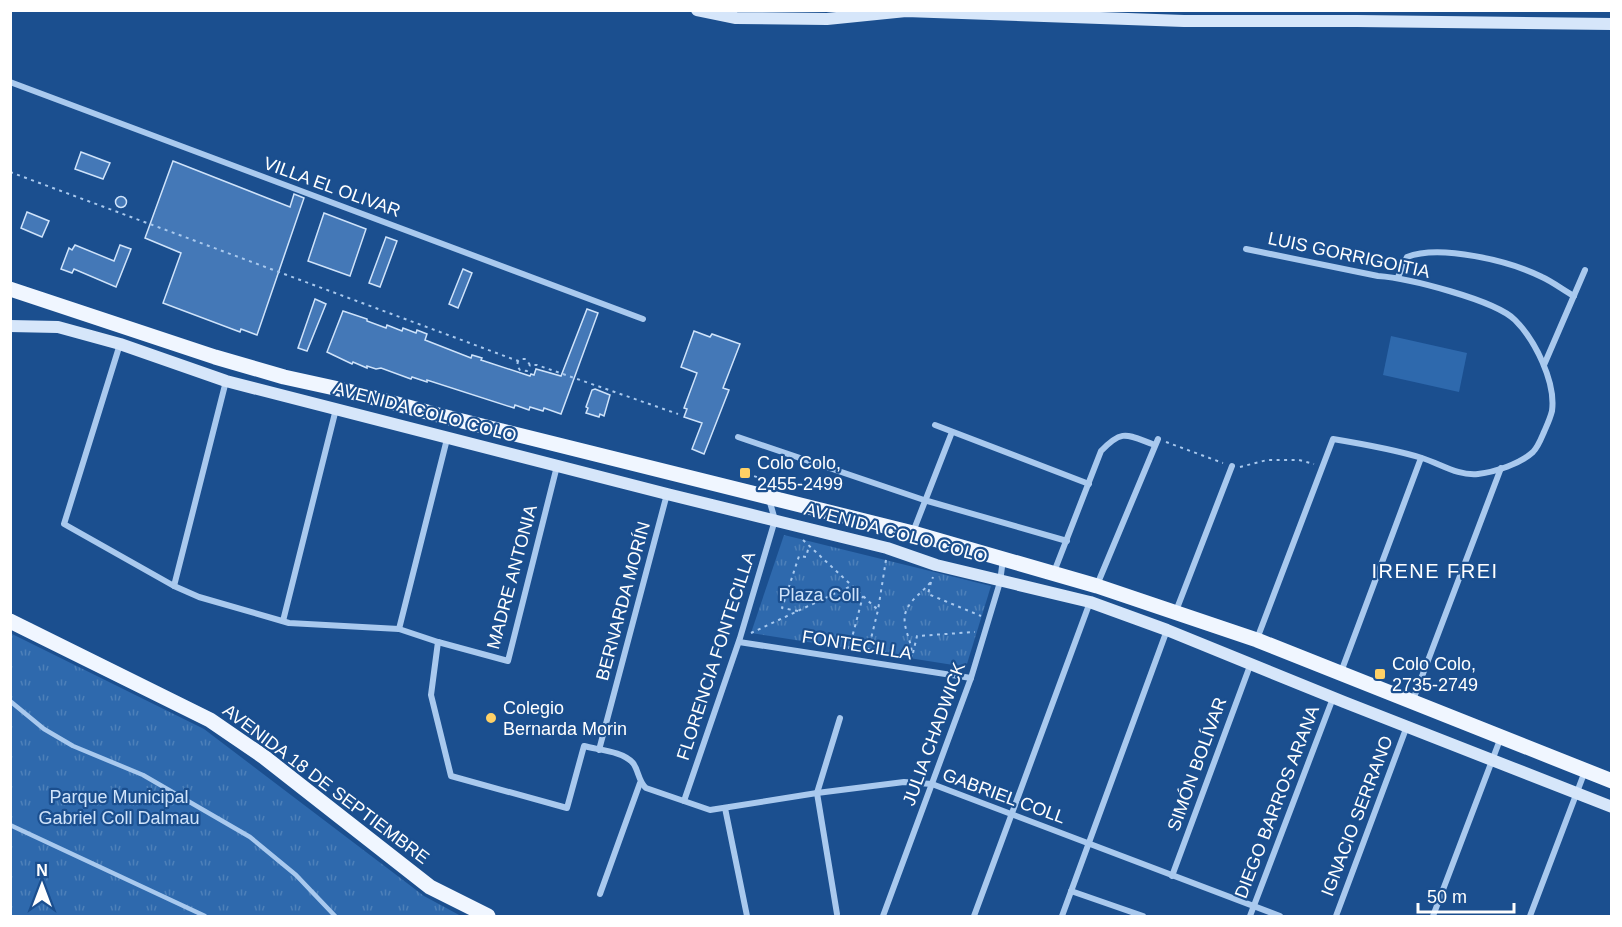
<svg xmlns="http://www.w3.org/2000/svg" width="1622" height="927" font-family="Helvetica,sans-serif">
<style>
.park{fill:url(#park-tufts)}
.pitch{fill:#2e69ad}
.building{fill:#4478b7;stroke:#cfe3fa;stroke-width:1.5}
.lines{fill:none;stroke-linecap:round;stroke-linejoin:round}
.path{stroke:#a9c9ee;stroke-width:2;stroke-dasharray:3 4.5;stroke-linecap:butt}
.lane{stroke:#a9c9ee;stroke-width:4.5}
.street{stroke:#a9c9ee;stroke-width:6}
.secondary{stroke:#d6e6fa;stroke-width:12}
.primary{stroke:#f0f6ff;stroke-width:15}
.poi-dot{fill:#ffd166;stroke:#1b4f8f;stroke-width:2}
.labels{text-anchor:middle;stroke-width:4.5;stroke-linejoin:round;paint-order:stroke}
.street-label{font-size:18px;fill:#fff;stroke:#1b4f8f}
.poi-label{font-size:18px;fill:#fff;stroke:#1b4f8f;text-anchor:start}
.park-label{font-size:18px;fill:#cfe3fa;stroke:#1b4f8f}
.neighbourhood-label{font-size:20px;letter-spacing:1.5px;fill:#fff;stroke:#1b4f8f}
</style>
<defs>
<pattern id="park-tufts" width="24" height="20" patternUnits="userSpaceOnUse" patternTransform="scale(1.5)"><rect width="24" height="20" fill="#2e69ad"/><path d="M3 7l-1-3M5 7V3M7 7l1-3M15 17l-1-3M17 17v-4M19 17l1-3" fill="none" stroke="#4d80b9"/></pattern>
</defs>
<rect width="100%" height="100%" fill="#1b4f8f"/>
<g class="park">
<path d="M784,535L991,586L966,667L751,633Z"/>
<path d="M10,633L204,729L424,896L461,916H11Z"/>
</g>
<path class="pitch" d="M1391,336L1467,353L1459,392L1383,375Z"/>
<g class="building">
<path d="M81,152L110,163L103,179L75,169Z"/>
<path d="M173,161L290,207L294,194L304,198L257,335L241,329L240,332L163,303L181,253L145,238Z"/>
<circle cx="121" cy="202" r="5.5"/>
<path d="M27,212L49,221L42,237L21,228Z"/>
<path d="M324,213L366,229L350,276L308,261Z"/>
<path d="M386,237L397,241L380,287L369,283Z"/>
<path d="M75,245L114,261L120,245L131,249L116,287L74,269L72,273L61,269L69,248L72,250Z"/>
<path d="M463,269L472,273L458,308L449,304Z"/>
<path d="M315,299L326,304L307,351L298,348Z"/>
<path d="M587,309L598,313L561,414L544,408L543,411L530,407L529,410L515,405L514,408L427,380V382L412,377L411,379L381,368L376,369L367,366V368L353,362L352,364L327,352L343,311L367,319V321L386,328L387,325L402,331L403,328L416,333L417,330L427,334L425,340L471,358L472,355L482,358L481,360L530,376L531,374L534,375L536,369L561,376Z"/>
<path d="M694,331L710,337L712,334L740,344L723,388L729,390L704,454L692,449L702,423L684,417L687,409L684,408L697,373L681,367Z"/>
<path d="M595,389L610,395L604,416L600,414L599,417L586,413L588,408L586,407L592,390Z"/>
</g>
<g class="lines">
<g class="path">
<path d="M10,172L518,361L520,359H526L530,365H537L678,414"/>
<path d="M518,361L517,366L520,370L527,371L530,365"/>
<path d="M1166,442L1223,463"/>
<path d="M1240,467L1267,460H1299L1314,464"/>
<path d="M743,478L745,473L780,485"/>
<path d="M803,540L878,610"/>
<path d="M931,582L928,594L981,616"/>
<path d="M798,611L782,608L799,556L806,557L809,546"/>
<path d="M751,633L851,586"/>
<path d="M849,649L863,596"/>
<path d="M868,651L878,610L886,560"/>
<path d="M913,653L917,636L975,632"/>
<path d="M911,658C915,644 900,627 906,611C912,596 929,589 933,577"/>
<path d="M10,916H12"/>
</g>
<g class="lane">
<path d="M10,701L44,729L73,746L143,775L250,837L296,875L335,916"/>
<path d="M10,825L205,916"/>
</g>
<g class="street">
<path d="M10,82L643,319"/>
<path d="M1246,249L1378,276C1408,278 1495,300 1515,320C1535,340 1556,382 1552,411C1550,419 1547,425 1544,432C1541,439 1538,447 1533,452C1520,464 1495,472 1478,474C1458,476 1441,464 1422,458C1393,449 1363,444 1333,439L1257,639"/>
<path d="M1398,277L1407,257C1440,244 1510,261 1542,277C1553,282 1563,290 1574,296"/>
<path d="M120,344L64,524L174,586L199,597L289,623L399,629L438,642L508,661L557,466"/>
<path d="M1544,365L1585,270"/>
<path d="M935,425L1089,484"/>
<path d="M738,437L924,500L1067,541"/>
<path d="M913,532L952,432"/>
<path d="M1054,572L1101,451C1123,428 1127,435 1155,445"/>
<path d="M1097,585L1158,439"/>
<path d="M174,586L226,381"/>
<path d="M1176,611L1232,466"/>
<path d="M283,621L336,409"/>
<path d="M399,629L447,439"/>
<path d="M438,642L431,695L451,776L567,808L584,746C598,750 623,751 633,763C639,771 638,781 646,788L710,810L817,793L904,782L932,784L1280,916"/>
<path d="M739,642L971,678"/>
<path d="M1341,672L1421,458"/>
<path d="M1413,700L1501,468"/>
<path d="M599,750L667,494"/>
<path d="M684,801L740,638L775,520L769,499"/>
<path d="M725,808L747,916"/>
<path d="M1172,876L1251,663"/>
<path d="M1071,891L1143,916"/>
<path d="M600,894L640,783"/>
<path d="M837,914L817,793L840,718"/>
<path d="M883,916L971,678L1000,582L1003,559"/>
<path d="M974,916L1090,602"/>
<path d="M1062,916L1167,630"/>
<path d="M1250,916L1333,698"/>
<path d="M1336,916L1407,726"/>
<path d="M1433,916L1501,737"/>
<path d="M1530,916L1585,771"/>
</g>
<g class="secondary">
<path d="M697,10L736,18L827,19L906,11L1184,21H1357L1612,24"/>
<path d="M10,326L58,327L120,344L226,381L667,494L887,548L936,565L1090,602L1167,630L1344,702L1612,807"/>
</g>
<g class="primary">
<path d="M10,289L215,357L284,377L348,391L442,416L913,533L1097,586L1257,640L1612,781"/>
<path d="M10,621L210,720L264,757L430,887L488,916"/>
</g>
</g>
<g class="poi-dot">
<rect x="739" y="467" width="12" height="12" rx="3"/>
<rect x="1374" y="668" width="12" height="12" rx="3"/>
<circle cx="491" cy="718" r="6"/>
</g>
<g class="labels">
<g class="street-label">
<text transform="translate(332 187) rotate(20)" y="6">VILLA EL OLIVAR</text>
<text transform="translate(1349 255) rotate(12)" y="6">LUIS GORRIGOITIA</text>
<text transform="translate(425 412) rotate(15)" y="6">AVENIDA COLO COLO</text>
<text transform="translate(896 533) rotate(15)" y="6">AVENIDA COLO COLO</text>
<text transform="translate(512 577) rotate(-75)" y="6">MADRE ANTONIA</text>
<text transform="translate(623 601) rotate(-75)" y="6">BERNARDA MORÍN</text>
<text transform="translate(857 645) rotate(9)" y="6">FONTECILLA</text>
<text transform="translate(716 656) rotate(-72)" y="6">FLORENCIA FONTECILLA</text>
<text transform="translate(934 734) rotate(-70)" y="6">JULIA CHADWICK</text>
<text transform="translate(1197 764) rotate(-70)" y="6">SIMÓN BOLÍVAR</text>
<text transform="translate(326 784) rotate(37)" y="6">AVENIDA 18 DE SEPTIEMBRE</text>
<text transform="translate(1004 796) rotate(20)" y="6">GABRIEL COLL</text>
<text transform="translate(1277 802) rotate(-69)" y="6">DIEGO BARROS ARANA</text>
<text transform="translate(1357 816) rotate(-69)" y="6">IGNACIO SERRANO</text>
</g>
<g class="poi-label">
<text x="757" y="469">Colo Colo,<tspan x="757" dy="21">2455-2499</tspan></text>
<text x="1392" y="670">Colo Colo,<tspan x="1392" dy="21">2735-2749</tspan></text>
<text x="503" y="714">Colegio<tspan x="503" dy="21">Bernarda Morin</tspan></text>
</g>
<g class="park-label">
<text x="819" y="601">Plaza Coll</text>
<text x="119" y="803">Parque Municipal<tspan x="119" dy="21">Gabriel Coll Dalmau</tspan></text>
</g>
<g class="neighbourhood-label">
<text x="1435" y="578">IRENE FREI</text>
</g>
</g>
<rect width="1622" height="927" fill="none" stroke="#ffffff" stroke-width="24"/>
<g transform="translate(42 885)" stroke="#1b4f8f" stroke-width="4.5" paint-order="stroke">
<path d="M0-4.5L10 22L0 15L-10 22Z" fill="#ffffff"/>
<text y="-9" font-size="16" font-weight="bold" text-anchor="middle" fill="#ffffff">N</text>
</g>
<path d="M1418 903v9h96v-9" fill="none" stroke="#ffffff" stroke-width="3"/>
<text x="1427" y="903" font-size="18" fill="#ffffff" stroke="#1b4f8f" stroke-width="4.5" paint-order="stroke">50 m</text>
</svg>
